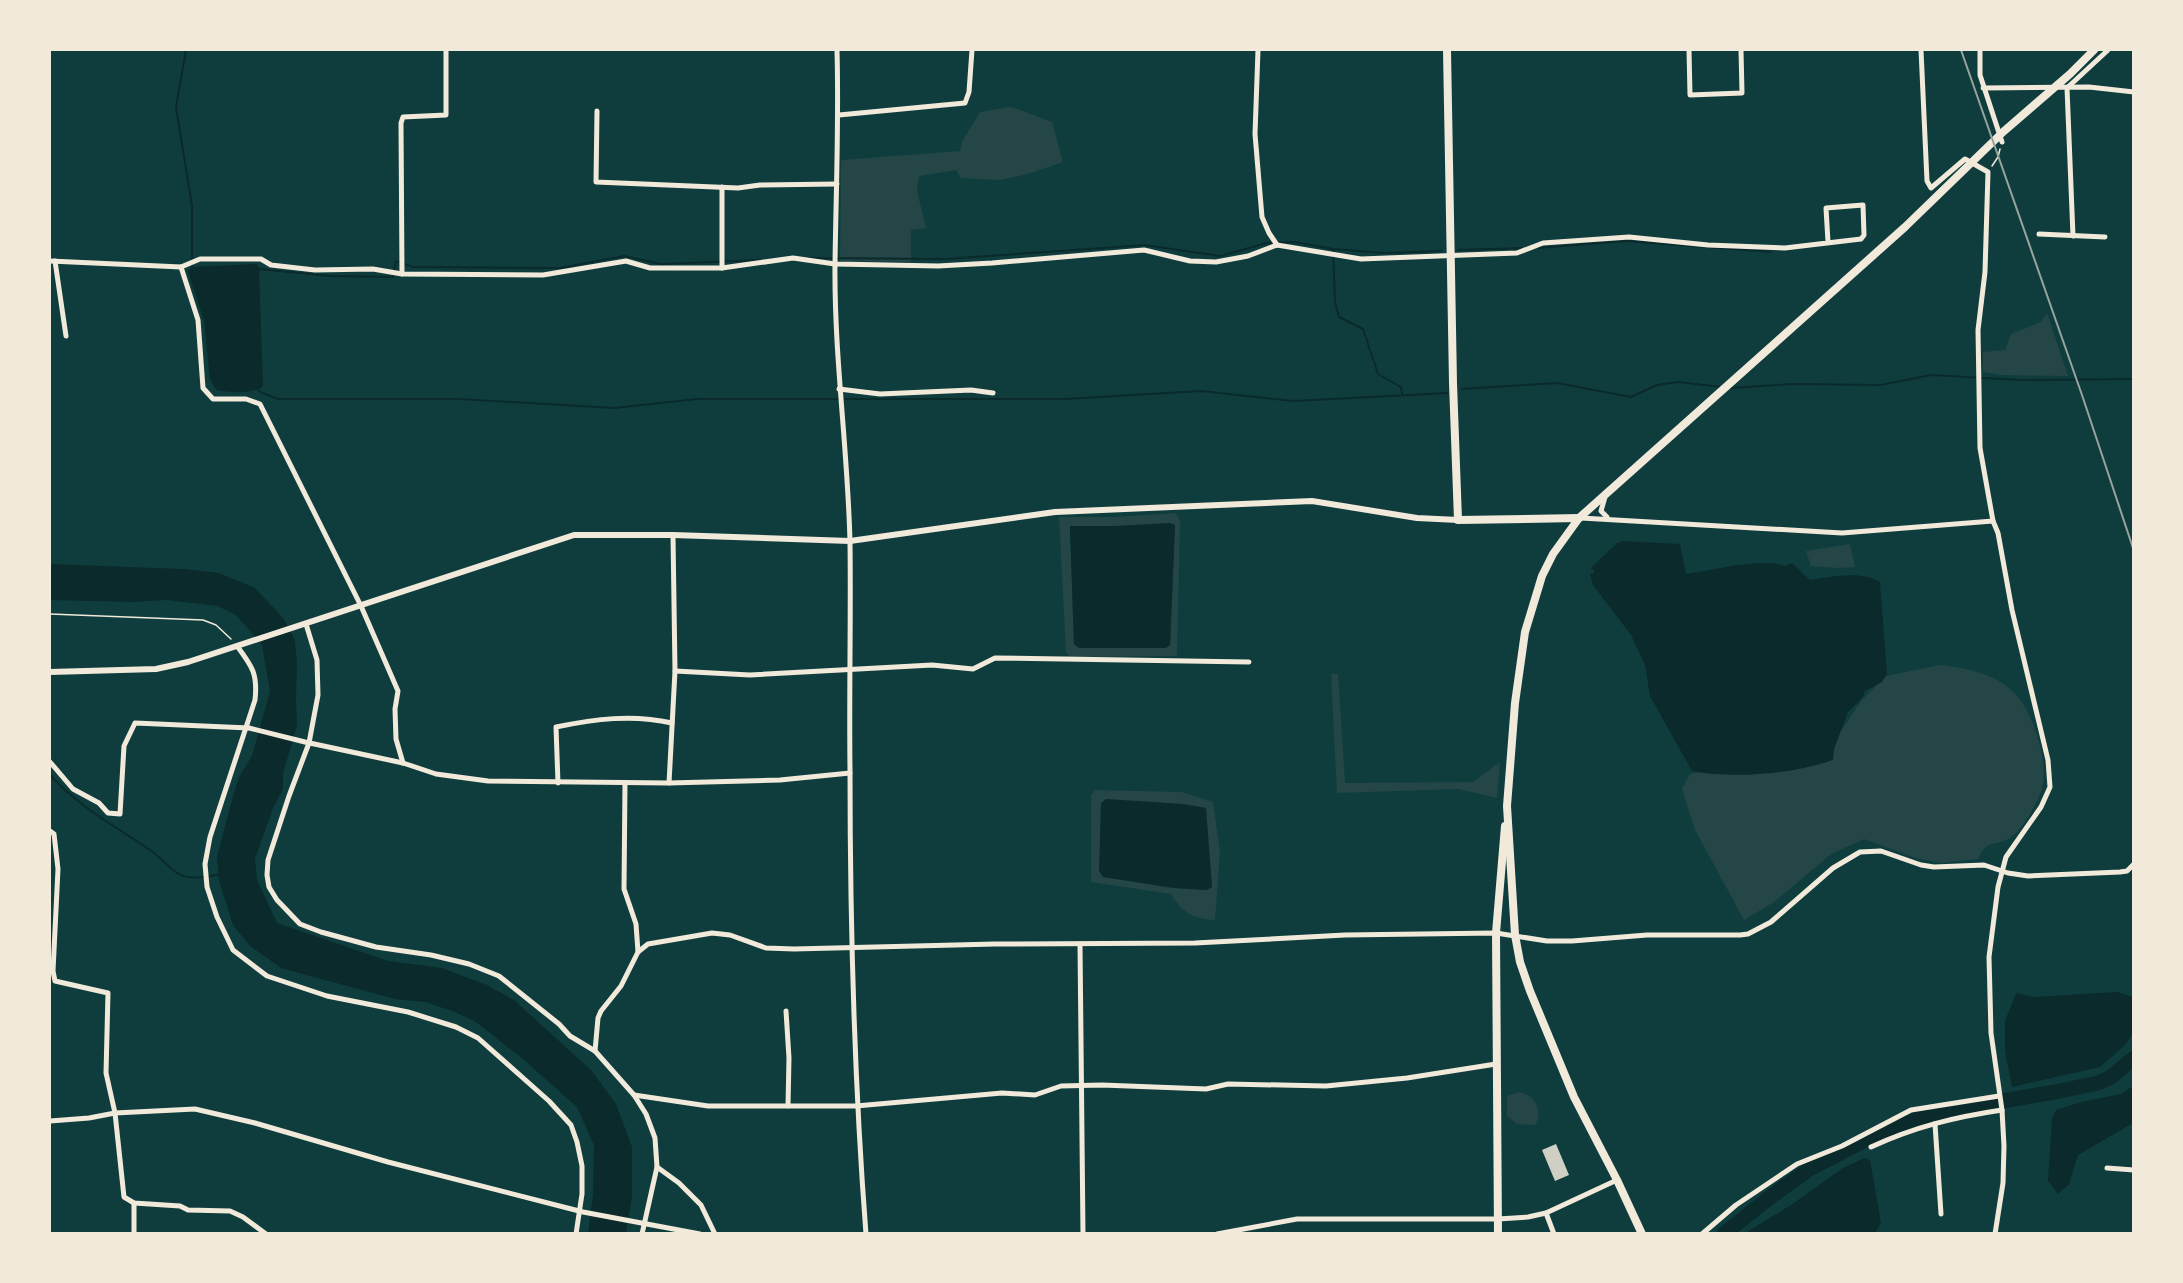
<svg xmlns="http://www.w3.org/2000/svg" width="2183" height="1283" font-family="Bitter,serif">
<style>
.green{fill:#244646;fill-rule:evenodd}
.water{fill:#0a2a2b}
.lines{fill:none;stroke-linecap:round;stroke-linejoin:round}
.stream{stroke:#0a2a2b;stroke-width:2}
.river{stroke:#0a2a2b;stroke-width:15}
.building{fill:#cfcfc3}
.path{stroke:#f1e9da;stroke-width:1.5}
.minor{stroke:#f1e9da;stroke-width:5}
.tertiary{stroke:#f1e9da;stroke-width:6}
.primary{stroke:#f1e9da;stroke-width:8}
.trunk{stroke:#f1e9da;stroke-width:8}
.rail{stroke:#97a49c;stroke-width:2}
</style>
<rect width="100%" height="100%" fill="#0f3d3e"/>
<g class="green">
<path d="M1008,107L1015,108L1052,122L1063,162L1031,173L1000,180L961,178L956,170L919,176L917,191L926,228L911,230V262L840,261L841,160L960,151L962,142L980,112Z"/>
<path d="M2047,313L2068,376L2003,375L1983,372V352L2005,350L2011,334L2041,322Z"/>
<path d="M1176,513L1180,521L1177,656L1070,657L1066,652L1059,517H1115ZM1175,525L1170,645L1166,648H1079L1074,644L1070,527Z"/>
<path d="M1850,544L1855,567L1838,568L1811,566L1806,551Z"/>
<path d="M1940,665C1964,668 1989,672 2009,688C2032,706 2049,760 2042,789C2040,796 2034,806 2030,814C2025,822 2016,837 2006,840C1991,846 1986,841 1978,859L1942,863L1915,858L1864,839L1831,854L1774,902L1744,920L1695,830L1682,789L1690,774L1717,769L1820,763L1861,701L1886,676Z"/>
<path d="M1331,674H1338L1345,783L1473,782L1500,762L1497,798L1458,789L1337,793Z"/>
<path d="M1095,790L1182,792L1213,802L1220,852L1215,920C1193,919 1183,913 1171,894L1091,882V796Z"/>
<path d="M1519,1092C1535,1096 1544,1111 1535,1125L1517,1124L1507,1116V1096Z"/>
</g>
<g class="water">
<path d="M257,264L259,270L263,386C252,395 230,392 216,390L210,379L204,321L188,271L192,267Z"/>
<path d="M1170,523L1175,525L1170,645L1166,648H1079L1074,644L1070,526H1115Z"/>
<path d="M1623,541L1680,544L1686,574C1711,571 1760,557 1785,566L1792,563L1810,580C1832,577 1860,570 1880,582L1887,674L1882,682L1865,691L1862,698L1848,712L1834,749L1833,760C1793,774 1734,779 1692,771L1650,696L1645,665L1631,635L1593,585L1590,574L1594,573V570L1591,569L1592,567L1617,543Z"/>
<path d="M50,564L183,569L219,573L255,588L284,619L295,640L297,662L296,700L297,726L283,773V789L273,808L255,859L257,880L277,923L388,961L442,968L487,985L514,1000L591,1070L616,1104L632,1147V1197L626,1233H588L593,1195L594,1145L577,1107L524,1060L476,1022L455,1012L425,1002L395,999L281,968L250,946L233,925L219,881L217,857L233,796L239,777L252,756L270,691L262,645L237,616L218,606L167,600L132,602L50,600Z"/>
<path d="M1106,799L1183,804L1206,808L1212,887L1207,890L1173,888L1103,877L1099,871L1101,803Z"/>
<path d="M2117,992L2133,997V1033L2125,1045L2100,1067L2012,1087L2005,1051V1021L2016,993L2034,997Z"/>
<path d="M2133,1086V1123L2078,1155L2069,1184L2058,1194L2048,1181L2052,1118L2056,1110L2081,1102L2121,1094Z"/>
<path d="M1864,1158L1870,1160L1881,1223L1875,1233H1745L1791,1205L1843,1168Z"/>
</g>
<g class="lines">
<g class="stream">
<path d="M186,50L176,107L192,206V269"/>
<path d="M1538,248L1626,241L1771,252"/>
<path d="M1333,249L1335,302L1339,317L1363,329L1378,374L1401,387L1402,394"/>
<path d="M1458,250L1523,248"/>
<path d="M809,258L945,259L1145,245L1220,256L1267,243L1295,242L1333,249L1385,253L1441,251"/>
<path d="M258,269L330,276L393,277L396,261L413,267L560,268L624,256L661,264L761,260"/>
<path d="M257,387L260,392L278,399H459L614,408L697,399H1065L1201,391L1294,401L1447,393"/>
<path d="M1731,388L1793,384L1881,385L1931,375L2020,380L2134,379"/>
<path d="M1462,389L1557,383L1631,397L1657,385L1678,382L1722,387"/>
<path d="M50,775C79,807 115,826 150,850C161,857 168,868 179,874C189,880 209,877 220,874"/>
</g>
<path class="river" d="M1724,1234L1769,1198L1811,1168L1875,1135L1916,1120L1966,1107L2055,1092L2098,1083L2111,1077L2134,1058"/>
</g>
<path class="building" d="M1556,1144L1569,1175L1555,1181L1542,1150Z"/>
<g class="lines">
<g class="path">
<path d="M1992,166L1998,157L2000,149"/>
<path d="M50,614L203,620L216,625L231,639"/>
</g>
<g class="minor">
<path d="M837,50C839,121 836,192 835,264C834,357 848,450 850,543C851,619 849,694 850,769C850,924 854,1079 866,1234"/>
<path d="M1258,50L1255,134L1262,217L1269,233L1277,245"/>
<path d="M1689,50L1690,95L1742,93L1741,50"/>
<path d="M1921,50L1927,181L1931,188L1965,159L1988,172L1985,272L1978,330L1980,448L1993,521L1998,533L2012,610L2048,760L2050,787L2041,807L2006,857L1998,887L1989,957L1991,1033L2002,1110L2004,1146L2003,1183L1995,1234"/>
<path d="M1980,50V75L2002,142"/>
<path d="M1983,88L2089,87L2134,92"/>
<path d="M597,111L596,182L738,188L760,185L837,184"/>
<path d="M839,115L965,103L969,92L972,50"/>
<path d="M2039,234L2105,237"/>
<path d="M2073,236L2067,88L2108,50"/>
<path d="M50,261L181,267L200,259H261L271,265L315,270L373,269L402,274L543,275L626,261L650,268H722L793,258L835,264L938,266L992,263L1144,250L1190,261L1216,262L1248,256L1277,245L1361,259L1517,253L1543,243L1629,237L1708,245L1785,248L1861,239L1864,235L1863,205L1826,208L1828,242"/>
<path d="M55,261L66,336"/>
<path d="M181,267L198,320L203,388L213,399H246L260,404L361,606L398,691L395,709L396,739L403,763"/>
<path d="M722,268V187"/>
<path d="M402,274L401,123L403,117L446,115V50"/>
<path d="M839,389L880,394L971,390L993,393"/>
<path d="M1605,497L1601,511L1607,517"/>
<path d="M1581,518L1842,533L1993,521"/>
<path d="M306,624L317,660L318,695L309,743L289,796L268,860L267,875L269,887L277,900L300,924L321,932L376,947L431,955L469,964L499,976L559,1024L570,1036L595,1051L634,1095L646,1114L655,1138L657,1167L679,1183L701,1205L715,1234"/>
<path d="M237,646C252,666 258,674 255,700L210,837L205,864L207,887L217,917L233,950L267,976L327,996L408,1012L456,1027L478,1038L549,1101L571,1125L577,1142L582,1166V1194L576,1234"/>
<path d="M675,671L750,675L932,665L973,669L995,658L1249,662"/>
<path d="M50,762L73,789L99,803L108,813L120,814L124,746L135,723L249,728L305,742L403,763L436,774L488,781L669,783L780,780L850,773"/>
<path d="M558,783L556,727C595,719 632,714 672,723"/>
<path d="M625,783L624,889L636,924L638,952"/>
<path d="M669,783L675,671L673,535"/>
<path d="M50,831L54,834L58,869L53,971L55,981L108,993L106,1073L115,1113L124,1197L134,1203L180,1206L188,1210L230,1211L243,1217L266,1234"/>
<path d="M1080,944L1083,1234"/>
<path d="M786,1011L789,1058L788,1106"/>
<path d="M595,1051L598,1018L601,1011L621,986L638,952L648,944L712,933L730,935L766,948L794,949L995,944L1195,943L1345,935L1496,933L1547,941H1572L1647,935H1740L1748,934L1771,922L1833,868L1860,852L1881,851L1921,865L1934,867L1984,865L2008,873L2028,876L2120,872L2127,871L2134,864"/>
<path d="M634,1095L708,1106H856L1002,1093L1035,1095L1061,1086L1102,1085L1206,1089L1228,1084L1326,1086L1407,1078L1496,1064"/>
<path d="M50,1121L89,1118L115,1113L195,1109L255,1123L388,1162L583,1212L700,1234"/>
<path d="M1935,1124L1941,1214"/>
<path d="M1871,1147C1914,1127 1955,1117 2002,1110"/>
<path d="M2107,1168L2134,1170"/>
<path d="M134,1203V1234"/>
<path d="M1546,1213L1554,1234"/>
<path d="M642,1234L657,1167"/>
<path d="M1217,1234L1297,1219H1498L1528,1217L1546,1213L1617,1180"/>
<path d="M1702,1234L1736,1205L1797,1164L1842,1146L1911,1110L1999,1096"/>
</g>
<path class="tertiary" d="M50,672L156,669L188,662L574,535H673L850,541L1055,512L1312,501L1417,518L1458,520"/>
<path class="primary" d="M1447,50L1453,383L1458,520L1579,518"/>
<g class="trunk">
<path d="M1498,1234L1496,933L1505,826"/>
<path d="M1642,1234L1617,1180L1574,1097L1530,991L1520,962L1515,935L1507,806L1515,703L1525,632L1542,576L1553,554L1579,518L1905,227L2003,132L2070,74L2094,50"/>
</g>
<path class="rail" d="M1961,50L2082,395L2134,551"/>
</g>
<rect width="2183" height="1283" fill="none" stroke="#f1e9da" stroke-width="102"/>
</svg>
